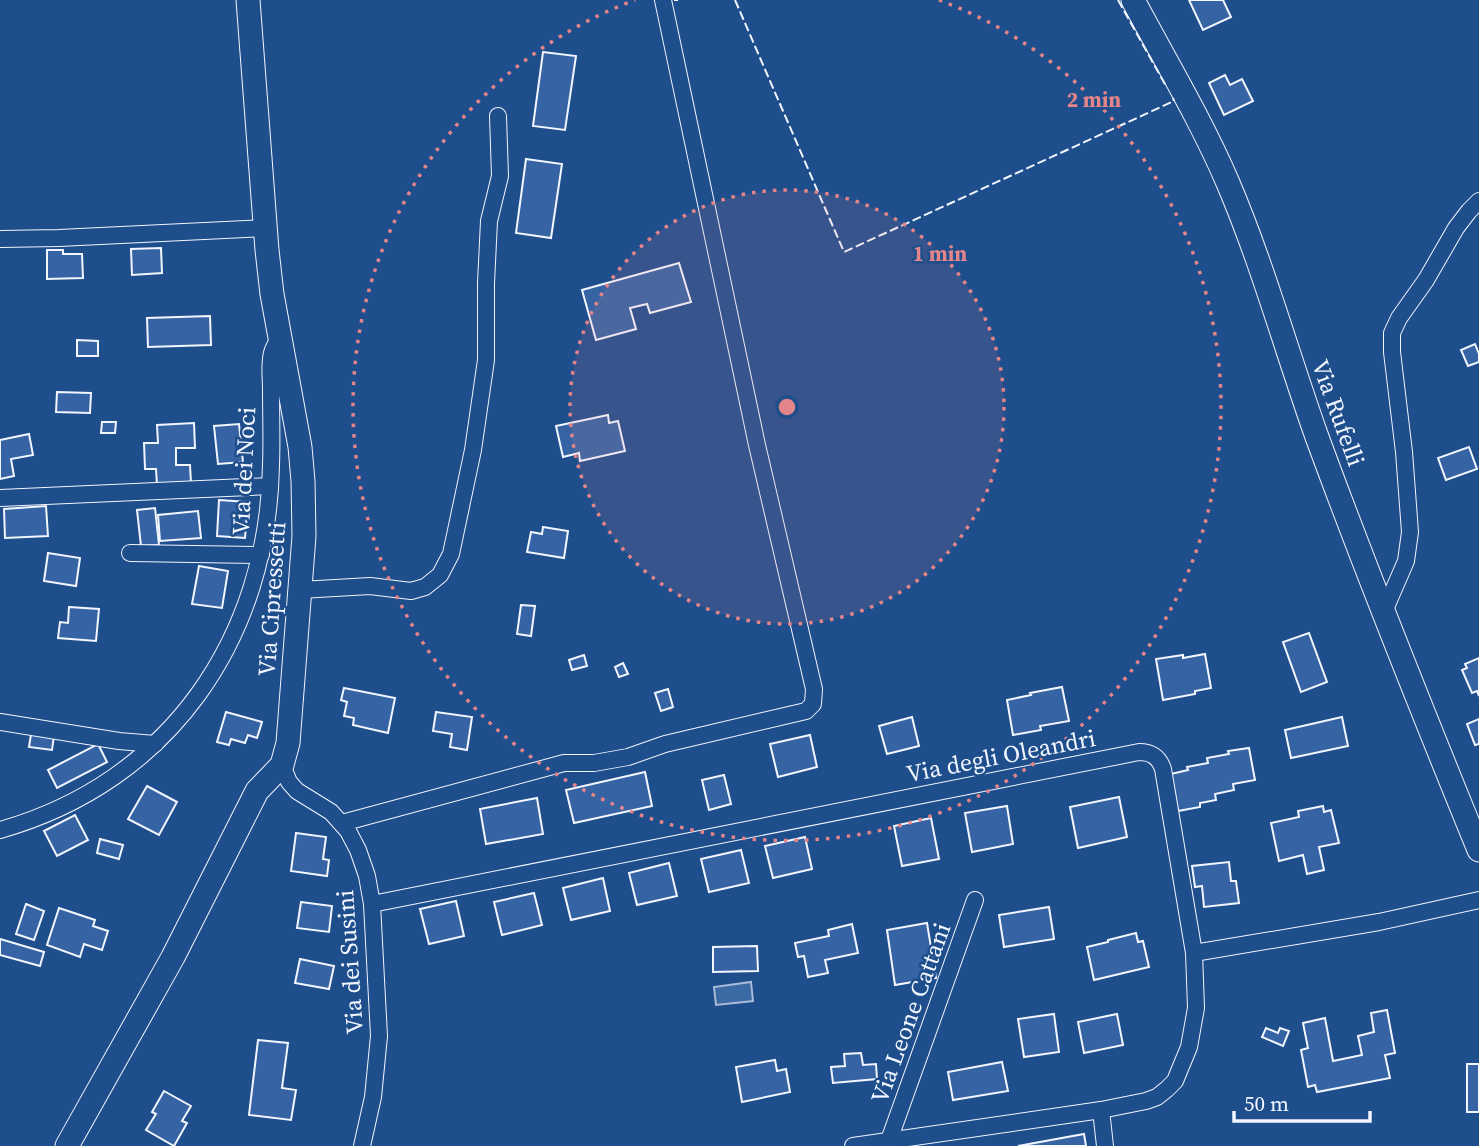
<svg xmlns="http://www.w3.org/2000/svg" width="1479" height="1146" font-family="'Source Serif 4',serif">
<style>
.water{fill:#3b69a3;stroke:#a8bbd7;stroke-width:2}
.building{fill:#3563a3;stroke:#f2f6ff;stroke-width:2}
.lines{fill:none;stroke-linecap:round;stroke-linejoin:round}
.street-casing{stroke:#f2f6ff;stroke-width:18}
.secondary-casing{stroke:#f2f6ff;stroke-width:25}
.street{stroke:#1f4e8c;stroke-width:16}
.secondary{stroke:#1f4e8c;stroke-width:23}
.fence{stroke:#f2f6ff;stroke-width:2;stroke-dasharray:9 3.5;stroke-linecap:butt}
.ring{fill:none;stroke:#e38589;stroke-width:3.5;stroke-dasharray:3.5 7}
.labels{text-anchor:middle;stroke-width:5;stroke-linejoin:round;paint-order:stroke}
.street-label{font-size:24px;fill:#f2f6ff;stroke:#1f4e8c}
.centre{fill:#e38589;stroke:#1f4e8c;stroke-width:3.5}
.ring-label{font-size:21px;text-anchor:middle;font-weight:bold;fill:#e38589;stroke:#1f4e8c;stroke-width:5;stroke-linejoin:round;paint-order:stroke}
</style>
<rect width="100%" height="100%" fill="#1f4e8c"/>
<path class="water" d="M751,982L753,1001L716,1005L714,987Z"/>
<g class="building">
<path d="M1189,0H1223L1231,17L1203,30Z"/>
<path d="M543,52L576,56L565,130L533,126Z"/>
<path d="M1225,75L1230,85L1242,79L1253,101L1224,115L1209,83Z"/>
<path d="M526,159L562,164L551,238L516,233Z"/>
<path d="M161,248L162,273L132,275L131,249Z"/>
<path d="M47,250H63V254H82L83,278L47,279Z"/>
<path d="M679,263L691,302L650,313L647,304L630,308L636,329L596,340L582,290Z"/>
<path d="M210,316L211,345L148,347L147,318Z"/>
<path d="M77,340L98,341V356H77Z"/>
<path d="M1475,344L1479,354V362L1468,366L1461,350Z"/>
<path d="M57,392L91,393L90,413L56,412Z"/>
<path d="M608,415L609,423L618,421L625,451L580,461L579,453L563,457L556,426Z"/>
<path d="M102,422H116L115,433H101Z"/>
<path d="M194,423L195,448H176V465H190L191,483L157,485L156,469H145L144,443H158L157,425Z"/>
<path d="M239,424L243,462L218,464L214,426Z"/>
<path d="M29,434L33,455L11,459L14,476L0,479V440Z"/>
<path d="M1469,447L1477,469L1446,480L1438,458Z"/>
<path d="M219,500L248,502L245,538L217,536Z"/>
<path d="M46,506L48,536L5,538L4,509Z"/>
<path d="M155,508L159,545L141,546L137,510Z"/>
<path d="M198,511L201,538L160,541L158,515Z"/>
<path d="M543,527L568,531L564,558L527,552L531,532L542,534Z"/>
<path d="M48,553L80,558L76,586L44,581Z"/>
<path d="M199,566L228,571L222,608L192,604Z"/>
<path d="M521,605L535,606L531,636L517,634Z"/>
<path d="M69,607L99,609L96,641L58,638L60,622L68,623Z"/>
<path d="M1309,633L1327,682L1301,692L1283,642Z"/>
<path d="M1205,654L1211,688L1195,691V694L1163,700L1156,659L1183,655V658Z"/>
<path d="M584,655L587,666L572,670L569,660Z"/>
<path d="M1479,658V696L1477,691L1472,693L1462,670L1467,668L1465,664Z"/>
<path d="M623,663L628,674L619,677L615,667Z"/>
<path d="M1062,687L1069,721L1040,726L1041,730L1013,735L1007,700L1031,695L1030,693Z"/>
<path d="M344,688L395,698L388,733L353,725L354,718L344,716L347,702L341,700Z"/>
<path d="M668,689L673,707L661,711L655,693Z"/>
<path d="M226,712L262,722L257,738L248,735L245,743L231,739L229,745L217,742Z"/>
<path d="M436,712L472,717L467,750L450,747L452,734L433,731Z"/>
<path d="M912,717L919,746L887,754L879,726Z"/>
<path d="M1342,717L1348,746L1291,758L1285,730Z"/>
<path d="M1479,719V744L1475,745L1467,724Z"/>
<path d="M31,734L54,736L52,750L29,747Z"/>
<path d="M810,735L817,767L778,777L770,744Z"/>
<path d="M98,744L107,762L57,788L48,770Z"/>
<path d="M1249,748L1255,780L1233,784L1234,790L1215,794L1216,800L1200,803V807L1178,811L1171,774L1188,770L1187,767L1208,763L1207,758L1229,754L1228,751Z"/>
<path d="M645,772L652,806L574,823L566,790Z"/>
<path d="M724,775L731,804L709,810L702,780Z"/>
<path d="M147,786L177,802L159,835L128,819Z"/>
<path d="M1119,797L1127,837L1078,848L1070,807Z"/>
<path d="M537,798L543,834L486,844L480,809Z"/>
<path d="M1007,806L1013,844L972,852L965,813Z"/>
<path d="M1323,806L1324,812L1331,810L1339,843L1319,847L1324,870L1307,874L1303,855L1279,861L1271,823L1299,817L1298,811Z"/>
<path d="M75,815L88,840L57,856L44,831Z"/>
<path d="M931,818L939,859L902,866L894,826Z"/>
<path d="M296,833L326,837L323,859L329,860L327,876L291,871Z"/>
<path d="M805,837L812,869L773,878L765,846Z"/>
<path d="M100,839L123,845L119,859L97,853Z"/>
<path d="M741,850L749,883L709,892L701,859Z"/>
<path d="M1229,862L1231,881H1236L1239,903L1204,907L1202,886L1195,887L1192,866Z"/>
<path d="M669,863L677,896L637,905L629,873Z"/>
<path d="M603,878L610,911L571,920L563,888Z"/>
<path d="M534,893L542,925L502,935L494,902Z"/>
<path d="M456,901L464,936L429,944L420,909Z"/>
<path d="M301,902L332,906L329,932L297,928Z"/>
<path d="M26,904L44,911L34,940L16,934Z"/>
<path d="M1049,907L1054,939L1004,947L999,915Z"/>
<path d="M59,908L95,920L93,926L108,931L102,950L84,944L80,957L47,945Z"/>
<path d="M927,923L936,978L895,985L887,930Z"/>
<path d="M852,924L858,953L825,960L828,973L808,977L804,956L798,957L795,943L829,936L828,930Z"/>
<path d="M1136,933L1138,942L1143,941L1149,967L1094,980L1087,947L1108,942V940Z"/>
<path d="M0,939L44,952L40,966L0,955Z"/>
<path d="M757,946L758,971L713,972V947Z"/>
<path d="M300,959L334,966L329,989L295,983Z"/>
<path d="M1387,1010L1395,1053L1385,1055L1390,1078L1317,1092L1315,1085L1308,1087L1301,1050L1308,1048L1303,1023L1325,1018L1333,1061L1362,1055L1358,1036L1374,1032L1371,1013Z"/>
<path d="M1054,1014L1059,1052L1024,1057L1018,1019Z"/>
<path d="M1117,1014L1123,1045L1084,1053L1078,1022Z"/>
<path d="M1266,1028L1278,1033L1280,1028L1289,1031L1283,1046L1262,1037Z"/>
<path d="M258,1040L288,1043L282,1088L296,1090L291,1120L249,1115Z"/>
<path d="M861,1053L863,1065L876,1064L877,1079L833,1083L831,1067L845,1066L844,1054Z"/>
<path d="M775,1060L777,1071L786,1069L790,1092L742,1102L736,1067Z"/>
<path d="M1002,1062L1008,1091L953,1100L948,1072Z"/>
<rect x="1467" y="1064" width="12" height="48"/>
<path d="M164,1091L191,1106L182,1121L187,1123L174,1146L146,1130L156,1114L152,1112Z"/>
<path d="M1084,1134L1086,1146H1018Z"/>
</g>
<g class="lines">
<defs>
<g id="street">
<path d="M0,239L59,238L265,228"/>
<path d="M0,498L270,486"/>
<path d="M130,553L261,555"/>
<path d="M300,590L370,586L411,591L425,587L440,575L451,554L473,450L486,360V283L489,221L500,176L498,116"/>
<path d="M1383,614L1406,561L1410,532L1404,452L1392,352V333L1399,318L1426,280L1456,228L1469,211L1479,201"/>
<path d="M0,722L119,741L155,744"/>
<path d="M282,765L289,782L297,791L331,812L348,831L358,850L367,876L372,904L379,1036L373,1097L362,1146"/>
<path d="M342,823L564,763H594L628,757L665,744L806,711L813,704L814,689L757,445L663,0"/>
<path d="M0,830C170,782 268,638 271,465C272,440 271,415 271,390C271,378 269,365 272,353C273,348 276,344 279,339"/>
<path d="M372,904L1139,752C1151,752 1159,757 1163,769L1194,953L1379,922L1479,900"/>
<path d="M1101,1110L1105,1146"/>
<path d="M853,1146L1101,1110L1146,1101L1157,1097L1167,1089L1175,1081L1189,1047L1196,1008L1194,953"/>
<path d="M887,1146L975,900"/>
</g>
<g id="secondary">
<path d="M1133,0C1165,60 1201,120 1228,183C1263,265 1287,353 1317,437C1368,576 1423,713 1479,850"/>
<path d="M67,1146L173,957L257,791L282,765L288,743L304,536L303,481L300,447L272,294L267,250L248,0"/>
</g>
</defs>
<use href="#street" class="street-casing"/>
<use href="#secondary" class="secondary-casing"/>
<use href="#street" class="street"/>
<use href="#secondary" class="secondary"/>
<g class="fence">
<path d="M674,0H678"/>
<path d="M735,0L844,252L1174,101L1173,98"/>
<path d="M1118,0L1166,86"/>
</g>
</g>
<circle cx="787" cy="407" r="217" fill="#e38589" fill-opacity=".12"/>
<g class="ring">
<circle cx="787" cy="407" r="217"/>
<path d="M939 0A434 434 0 1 1 635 0"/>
</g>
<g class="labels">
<g class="street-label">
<text transform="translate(1338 413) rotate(70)" y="8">Via Rufelli</text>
<text transform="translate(244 471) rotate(-87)" y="8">Via dei Noci</text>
<text transform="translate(272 599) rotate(-86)" y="8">Via Cipressetti</text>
<text transform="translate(1001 756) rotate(-11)" y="8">Via degli Oleandri</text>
<text transform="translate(350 962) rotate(-94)" y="8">Via dei Susini</text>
<text transform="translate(911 1013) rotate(-70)" y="8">Via Leone Cattani</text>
</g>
</g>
<circle cx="787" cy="407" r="10" class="centre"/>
<g class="ring-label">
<text x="1094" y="107">2 min</text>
<text x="940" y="261">1 min</text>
</g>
<path d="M1234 1111v10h136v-10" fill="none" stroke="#f2f6ff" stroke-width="3.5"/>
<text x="1244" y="1111" font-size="21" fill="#f2f6ff" stroke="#1f4e8c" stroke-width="5" paint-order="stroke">50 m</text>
</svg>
